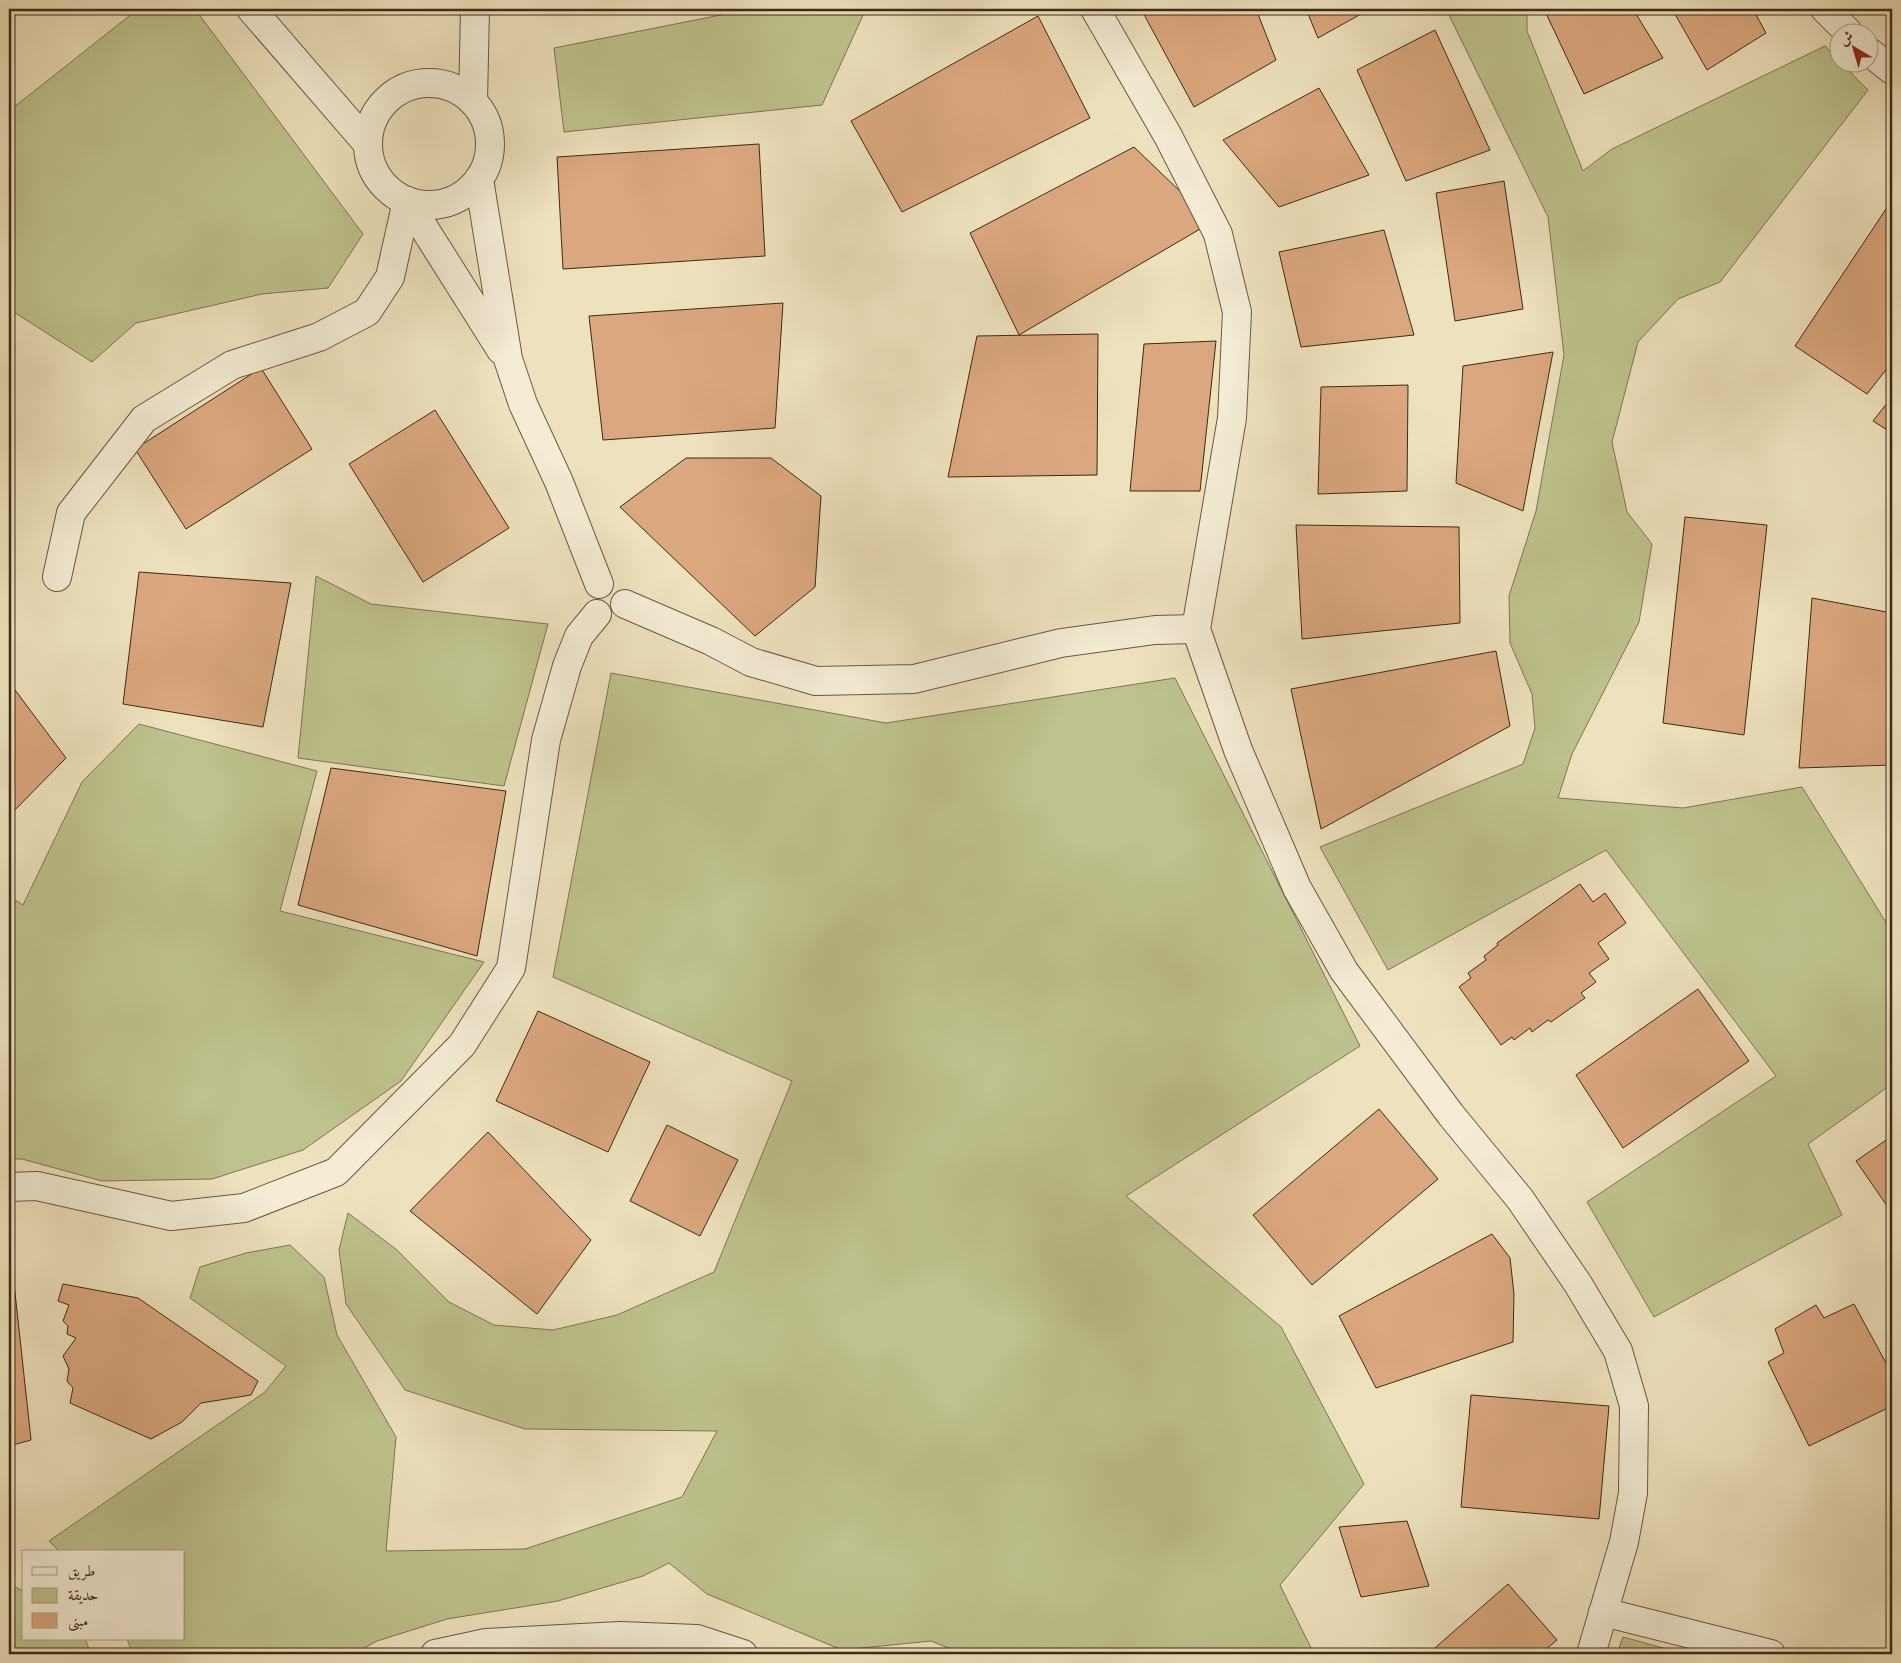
<svg xmlns="http://www.w3.org/2000/svg" width="1901" height="1663" font-family="'Old Standard TT',Amiri,serif">
<style>
.green{fill:#bec28e;stroke:#7e7652}
.building{fill:#dba77e;stroke:#3e2a17}
.lines{fill:none;stroke-linecap:round;stroke-linejoin:round}
.minor-casing{stroke:#6a5841;stroke-width:30}
.minor{stroke:#f4ecd5;stroke-width:28}
</style>
<rect width="100%" height="100%" fill="#eee2be"/>
<filter id="stains"><feTurbulence type="fractalNoise" baseFrequency=".004" numOctaves="4"/><feColorMatrix values="0 0 0 0 .2 0 0 0 0 .09 0 0 0 0 .02 0 0 0 .5 -.17"/></filter>
<radialGradient id="worn" r=".72"><stop offset=".6" stop-color="#630" stop-opacity="0"/><stop offset="1" stop-color="#630" stop-opacity=".3"/></radialGradient>
<g class="green">
<path d="M138,9H195L363,234L328,288L262,294L136,323L92,362L9,309V111Z"/>
<path d="M751,9H874L864,13L822,105L564,132L554,48Z"/>
<path d="M1446,9H1527V31L1583,171L1612,149L1825,46L1838,60V62L1841,63L1868,90L1720,282L1678,299L1638,342L1612,442L1627,512L1652,544L1639,622L1572,754L1558,798L1683,808L1802,787L1892,932V1084L1808,1144L1842,1215L1654,1317L1587,1202L1776,1076L1606,850L1388,970L1320,847L1523,764L1535,728L1532,694L1510,643L1509,596L1536,511L1564,355L1548,217Z"/>
<path d="M316,576L371,604L548,624L504,786L298,758Z"/>
<path d="M611,673L886,723L1175,678L1360,1046L1126,1196L1281,1327L1364,1484L1280,1585L1314,1654H963L931,1641L842,1650L707,1594L669,1563L643,1576L558,1601L447,1619L377,1641L353,1654H133L127,1639H184V1552H60L49,1541L265,1392L286,1366L190,1298L200,1267L246,1253L290,1245L324,1277L337,1335L396,1437L386,1551L525,1549L682,1497L717,1431L525,1429L405,1390L346,1304L339,1250L348,1213L397,1250L449,1302L494,1325L553,1330L617,1315L714,1272L792,1081L553,977Z"/>
<path d="M139,724L317,771L280,911L484,962L401,1081L303,1150L212,1179L102,1181L22,1159H9V896L23,905L82,782Z"/>
<path d="M14,1586L24,1592V1639H85L91,1654H9V1591Z"/>
<path d="M1623,1637L1685,1654H1617Z"/>
</g>
<g class="building">
<path d="M1141,9H1256L1276,60L1194,107Z"/>
<path d="M1306,9H1370L1318,38Z"/>
<path d="M1544,9H1633L1663,58L1584,94Z"/>
<path d="M1672,9H1753L1766,33L1707,70Z"/>
<path d="M1038,16L1090,118L902,212L851,121Z"/>
<path d="M1435,30L1490,150L1406,181L1357,70Z"/>
<path d="M1319,88L1369,175L1279,207L1223,140Z"/>
<path d="M759,144L765,256L563,269L557,157Z"/>
<path d="M1134,147L1212,222L1019,335L970,233Z"/>
<path d="M1504,181L1523,309L1455,321L1436,193Z"/>
<path d="M1892,200V362L1867,394L1795,346Z"/>
<path d="M1384,230L1414,335L1301,347L1279,252Z"/>
<path d="M783,303L775,428L603,440L589,316Z"/>
<path d="M1098,334L1097,475L948,477L977,336Z"/>
<path d="M1216,341L1200,491H1130L1144,344Z"/>
<path d="M1553,352L1523,511L1456,483L1463,366Z"/>
<path d="M261,368L312,449L186,529L135,449Z"/>
<path d="M1408,385L1407,491L1318,494L1321,387Z"/>
<path d="M1892,397V433L1873,421Z"/>
<path d="M435,410L509,528L423,582L349,464Z"/>
<path d="M686,458H771L821,496L815,587L755,636L620,507Z"/>
<path d="M1685,517L1767,525L1744,735L1663,723Z"/>
<path d="M1296,525L1459,527L1460,623L1302,639Z"/>
<path d="M139,572L291,583L263,727L123,704Z"/>
<path d="M1812,598L1892,613V765L1799,768Z"/>
<path d="M1496,651L1510,726L1321,829L1291,689Z"/>
<path d="M9,682L66,758L9,816Z"/>
<path d="M331,768L506,791L477,956L298,905Z"/>
<path d="M1580,884L1593,902L1605,893L1626,923L1598,943L1609,959L1589,973L1596,982L1581,993L1585,998L1551,1022L1548,1020L1532,1032L1530,1028L1514,1040L1512,1037L1501,1045L1459,987L1471,978L1468,973L1486,960L1484,956L1498,945L1497,943Z"/>
<path d="M1698,989L1749,1061L1623,1148L1576,1075Z"/>
<path d="M538,1011L650,1062L608,1152L496,1101Z"/>
<path d="M1379,1109L1438,1179L1312,1285L1253,1215Z"/>
<path d="M667,1125L738,1160L700,1236L630,1201Z"/>
<path d="M488,1132L591,1240L537,1314L410,1211Z"/>
<path d="M1892,1136V1213L1856,1161Z"/>
<path d="M1492,1234L1510,1258L1514,1294L1513,1342L1376,1388L1339,1316Z"/>
<path d="M13,1274L31,1440L9,1446V1275Z"/>
<path d="M63,1284L138,1298L258,1381L251,1395L201,1403L182,1422L151,1439L70,1403L73,1388L67,1381L69,1369L63,1356L76,1338L67,1334L68,1326L63,1321L69,1305L58,1301Z"/>
<path d="M1854,1304L1892,1374V1406L1809,1446L1768,1362L1784,1353L1775,1329L1816,1305L1824,1318Z"/>
<path d="M1471,1395L1609,1406L1599,1519L1461,1507Z"/>
<path d="M1407,1521L1429,1586L1361,1597L1339,1527Z"/>
<path d="M1508,1584L1557,1640L1540,1654H1428Z"/>
</g>
<g class="lines">
<defs>
<g id="minor">
<path d="M251,9L366,142"/>
<path d="M1095,9L1168,136L1218,234L1237,312L1232,418L1196,629L1238,750L1297,888L1344,971L1451,1115L1520,1199L1578,1284L1618,1351L1634,1406L1633,1493L1624,1542L1591,1654"/>
<path d="M1825,9L1848,32"/>
<path d="M1868,51L1892,70"/>
<circle cx="429" cy="144" r="61"/>
<path d="M473,101L475,9"/>
<path d="M479,179L508,359L523,404L559,482L599,584"/>
<path d="M407,201L501,350"/>
<path d="M57,577L71,513L144,419L232,365L319,337L367,312L390,277L407,201"/>
<path d="M625,604L711,641L751,662L816,681L914,679L1061,643L1155,630L1196,629"/>
<path d="M9,1187L37,1186L171,1216L244,1208L336,1172L462,1045L511,968L546,740L567,666L579,636L597,614"/>
<path d="M1603,1612L1771,1654"/>
<path d="M435,1654L486,1643L620,1636L697,1639L743,1654"/>
</g>
</defs>
<use href="#minor" class="minor-casing"/>
<use href="#minor" class="minor"/>
</g>
<rect width="1901" height="1663" fill="none" stroke="#eee2be" stroke-width="30"/>
<rect x="10" y="10" width="1881" height="1643" fill="none" stroke="#3e2a17" stroke-width="2.5"/>
<rect x="15" y="15" width="1871" height="1633" fill="none" stroke="#3e2a17"/>
<rect x="22" y="1550" width="162" height="90" fill="#f4ecd5" stroke="#ab9e89"/>
<rect x="32" y="1567" width="25" height="8" fill="#f4ecd5" stroke="#ab9e89"/>
<text x="68" y="1576" font-size="15" fill="#3e2a17">طريق</text>
<rect x="32" y="1588" width="25" height="15" fill="#bec28e" stroke="#ab9e89"/>
<text x="68" y="1600" font-size="15" fill="#3e2a17">حديقة</text>
<rect x="32" y="1613" width="25" height="15" fill="#dba77e" stroke="#ab9e89"/>
<text x="68" y="1626" font-size="15" fill="#3e2a17">مبنى</text>
<g transform="translate(1854 48) rotate(322)"><circle r="24" fill="#f4ecd5" stroke="#ab9e89"/>
<path d="M0-4L9 19L0 12L-9 19Z" fill="#8f2418"/>
<text y="-8" font-size="14" font-weight="bold" text-anchor="middle" fill="#3e2a17">ش</text>
</g>
<rect width="100%" height="100%" filter="url(#stains)"/>
<rect width="100%" height="100%" fill="url(#worn)"/>
</svg>
